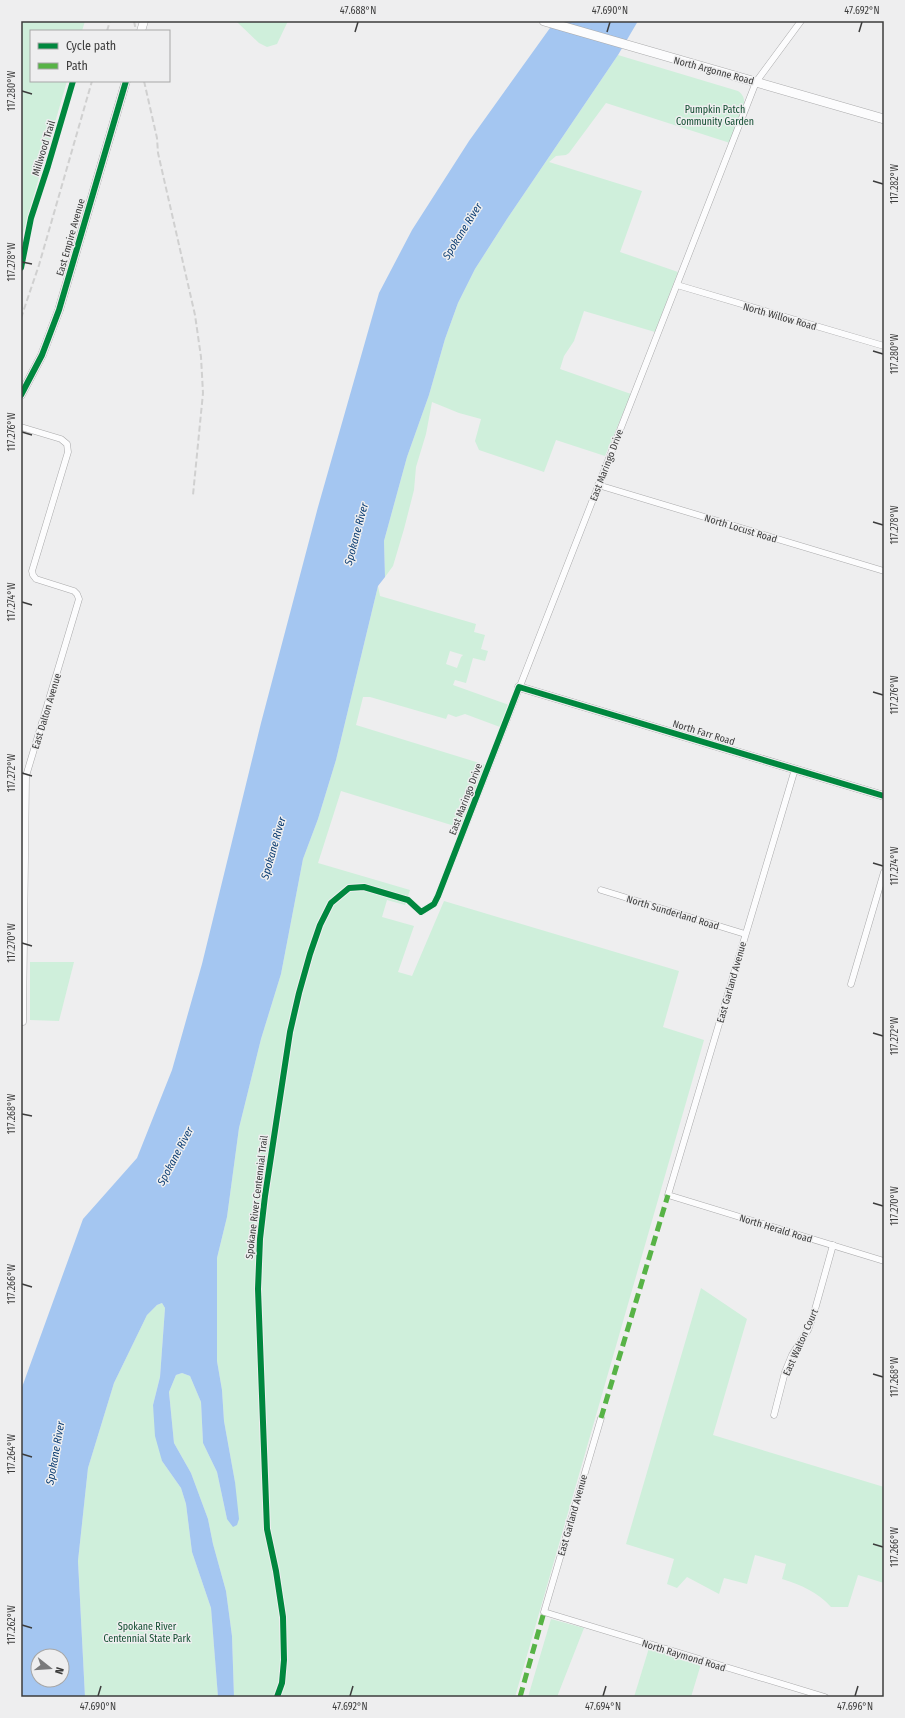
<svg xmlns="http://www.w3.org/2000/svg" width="905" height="1718" font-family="'Fira Sans Condensed',sans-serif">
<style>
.green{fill:#cfefdb;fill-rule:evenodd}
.water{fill:#a4c6f1;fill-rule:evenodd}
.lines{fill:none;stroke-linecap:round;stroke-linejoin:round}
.street-casing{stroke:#aaaaab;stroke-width:7}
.secondary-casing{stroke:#aaaaab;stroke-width:9}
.primary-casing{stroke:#aaaaab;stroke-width:10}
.street{stroke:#fcfcfd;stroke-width:6}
.secondary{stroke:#fcfcfd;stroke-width:8}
.primary{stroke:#fcfcfd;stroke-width:9}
.rail{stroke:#d0d0d0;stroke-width:2;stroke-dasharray:6 3;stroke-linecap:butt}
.quiet{stroke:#57b346;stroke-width:5;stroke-dasharray:10 5;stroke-linecap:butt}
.cycleway-casing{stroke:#eeeeef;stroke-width:8}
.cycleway{stroke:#00873e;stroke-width:6}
.ticks{fill:none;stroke:#3c3c3c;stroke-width:1.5}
.labels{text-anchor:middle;stroke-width:3;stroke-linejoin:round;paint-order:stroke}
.street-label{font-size:10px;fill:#3c3c3c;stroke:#eeeeef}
.park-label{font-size:10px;fill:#114d30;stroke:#eeeeef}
.water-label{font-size:11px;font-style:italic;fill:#0a3c72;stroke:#eeeeef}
.neatline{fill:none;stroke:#3c3c3c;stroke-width:1.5}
.ticks-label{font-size:10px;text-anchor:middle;fill:#3c3c3c}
</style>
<rect width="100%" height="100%" fill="#eeeeef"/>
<g class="green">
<path d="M21,21H85L82,31H31V81H67L21,240Z"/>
<path d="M236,21H288L277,44L267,47L259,43Z"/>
<path d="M618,55L738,91C741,93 744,96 744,101C745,112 734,132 730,143L606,103L569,153L566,155L556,156L549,162L642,191L620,252L678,272L655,332L584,311L574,341L564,356L560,369L631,394L605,456L556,440L544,472L479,450L475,441L481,419L459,413L432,402L426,434L416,467L414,490L404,529L393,566L385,577L384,541L407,457L429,395L445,339L458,303L475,269L507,219Z"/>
<path d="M378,586L380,596L476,624L474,632L485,635L481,649L488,651L485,661L473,658L466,683L455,680L453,685L509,705L500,727L465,714L456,717L448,714L446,719L370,697H363L356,725L486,765L461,828L341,791L318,863L410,890L405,905L387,900L382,917L414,926L398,972L412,976L444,901L679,971L663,1027L704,1040L515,1697H234L232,1636L226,1591L213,1544L208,1519L191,1473L174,1443L169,1392L176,1375L182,1373L190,1376L201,1402L203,1443L217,1472L227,1519L235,1482L224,1421L222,1390L217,1361V1258L227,1217L239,1128L261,1039L281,974L303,859L318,819L336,760ZM450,651L463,655L461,657L457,668L446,664Z"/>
<path d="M30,962H74L59,1021L30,1020Z"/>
<path d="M701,1288L747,1319L713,1435L884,1487V1583L858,1575L848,1607H831C818,1592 801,1585 782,1579L786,1564L755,1555L747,1584L724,1578L719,1594L687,1577L677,1588L667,1584L674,1559L626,1544Z"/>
<path d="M162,1303L165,1308L160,1377L153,1405L162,1461L181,1488L186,1504L192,1552L211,1608L218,1696L85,1697L78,1561L88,1468L114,1383L147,1315L157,1305Z"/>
<path d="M551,1619L584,1628L557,1697H528Z"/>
<path d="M649,1648L701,1664L691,1697H634Z"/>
</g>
<path class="water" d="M555,21H638L618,55L507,219L475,269L458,303L445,339L429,395L407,457L384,541L385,577L378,586L336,760L318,819L303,859L281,974L261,1039L239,1128L227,1217L217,1258V1361L222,1390L224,1421L235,1482L239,1519L237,1525L233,1527L227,1519L217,1472L203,1443L201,1402L190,1376L182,1373L176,1375L169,1392L174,1443L191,1473L208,1519L213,1544L226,1591L232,1636L234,1697H218L211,1608L192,1552L186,1504L181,1488L162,1461L155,1436L153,1405L160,1377L165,1308L162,1303L157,1305L147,1315L114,1383L88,1468L78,1561L85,1697H21V1390L83,1219L137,1158L172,1070L202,964L261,723L318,507L379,293L412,230L469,141ZM38,1656H62V1680H38Z"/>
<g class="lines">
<defs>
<g id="street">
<path d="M677,285L884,346"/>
<path d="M21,427L61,439L67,444L68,452L32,571L33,575L36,579L74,591L77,594L79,599L26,776L23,1022L21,1021"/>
<path d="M598,485L884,571"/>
<path d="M795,769L668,1195L884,1261"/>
<path d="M601,890L745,934"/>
<path d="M421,912L434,904L438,896L756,82L801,21"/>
<path d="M851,984L884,872"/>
<path d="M774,1415L785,1372L792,1355L808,1330L814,1313L833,1245"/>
<path d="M601,1418L544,1612L825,1697"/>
</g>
<g id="secondary">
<path d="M141,31L144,21"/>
<path d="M21,395L42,355L59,310L126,81"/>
<path d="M519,687L884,796"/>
</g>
<path id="primary" d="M544,21L884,119"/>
</defs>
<use href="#street" class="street-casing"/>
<use href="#secondary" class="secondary-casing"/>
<use href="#primary" class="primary-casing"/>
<use href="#street" class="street"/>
<use href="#secondary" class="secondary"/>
<use href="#primary" class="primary"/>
<g class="rail">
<path d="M134,21L136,31"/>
<path d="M107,31L110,21"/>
<path d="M144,81L157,138L158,153L195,315L201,357L203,393L193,495"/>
<path d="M21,318L39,265L92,81"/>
</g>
<g class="quiet">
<path d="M601,1418L668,1195"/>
<path d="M520,1697L544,1612"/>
</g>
<defs>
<g id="cycleway">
<path d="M21,268L31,218L48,166L73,81"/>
<path d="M21,395L42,355L59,310L126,81"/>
<path d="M277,1697L282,1683L284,1660L283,1617L276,1571L267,1529L258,1289L260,1239L265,1196L290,1032L299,993L310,954L320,925L331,903L349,888L364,887L408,900L421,912L434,904L438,896L519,687L884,796"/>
</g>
</defs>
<use href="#cycleway" class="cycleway-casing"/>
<use href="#cycleway" class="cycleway"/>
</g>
<path class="ticks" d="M355,32L358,22M607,32L610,22M859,32L862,22M22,91L32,94M873,181L883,184M22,262L32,264M873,351L883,354M22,432L32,435M873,522L883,525M22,602L32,605M873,692L883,695M22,773L32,776M873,863L883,866M22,943L32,946M873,1033L883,1036M22,1114L32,1116M873,1203L883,1206M22,1284L32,1287M873,1374L883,1377M22,1454L32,1457M873,1544L883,1547M22,1625L32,1628M98,1696L101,1686M350,1696L353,1686M603,1696L606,1686M855,1696L858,1686"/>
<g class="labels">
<g class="street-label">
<text transform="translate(714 70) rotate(15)" y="4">North Argonne Road</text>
<text transform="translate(43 148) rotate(-73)" y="4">Millwood Trail</text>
<text transform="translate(70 237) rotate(-74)" y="4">East Empire Avenue</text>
<text transform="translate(780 316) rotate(16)" y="4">North Willow Road</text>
<text transform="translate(606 465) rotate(-69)" y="4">East Maringo Drive</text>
<text transform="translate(741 528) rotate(17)" y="4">North Locust Road</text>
<text transform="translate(46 711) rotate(-73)" y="4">East Dalton Avenue</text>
<text transform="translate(704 732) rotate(17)" y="4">North Farr Road</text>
<text transform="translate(465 799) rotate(-69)" y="4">East Maringo Drive</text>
<text transform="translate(673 912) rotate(17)" y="4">North Sunderland Road</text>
<text transform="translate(731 982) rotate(-74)" y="4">East Garland Avenue</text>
<text transform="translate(256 1197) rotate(-83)" y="4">Spokane River Centennial Trail</text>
<text transform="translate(776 1228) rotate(17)" y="4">North Herald Road</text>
<text transform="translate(800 1342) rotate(-66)" y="4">East Walton Court</text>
<text transform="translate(572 1515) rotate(-74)" y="4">East Garland Avenue</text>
<text transform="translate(684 1655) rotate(17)" y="4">North Raymond Road</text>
</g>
<g class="park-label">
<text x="715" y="113">Pumpkin Patch<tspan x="715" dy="12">Community Garden</tspan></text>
<text x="147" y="1630">Spokane River<tspan x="147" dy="12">Centennial State Park</tspan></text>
</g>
<g class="water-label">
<text transform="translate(462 231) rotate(-58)" y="4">Spokane River</text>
<text transform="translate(356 534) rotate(-75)" y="4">Spokane River</text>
<text transform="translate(273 848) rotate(-74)" y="4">Spokane River</text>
<text transform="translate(175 1156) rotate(-62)" y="4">Spokane River</text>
<text transform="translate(55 1453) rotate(-80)" y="4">Spokane River</text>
</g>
</g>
<rect width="905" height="1718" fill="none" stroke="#eeeeef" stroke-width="44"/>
<rect x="30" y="30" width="140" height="52" fill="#eeeeef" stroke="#a7a7a7"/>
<rect x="38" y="43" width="20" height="6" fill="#00873e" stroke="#a7a7a7"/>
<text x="66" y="50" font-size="12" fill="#3c3c3c">Cycle path</text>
<rect x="38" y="63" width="20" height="6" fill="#57b346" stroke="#a7a7a7"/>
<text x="66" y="70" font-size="12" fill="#3c3c3c">Path</text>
<g transform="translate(50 1668) rotate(107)"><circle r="19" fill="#eeeeef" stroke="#a7a7a7"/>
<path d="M0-3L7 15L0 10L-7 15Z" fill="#7a7a7b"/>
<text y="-6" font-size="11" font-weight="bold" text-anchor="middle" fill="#3c3c3c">N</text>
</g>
<rect x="22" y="22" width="861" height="1674" class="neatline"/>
<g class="ticks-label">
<text x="358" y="14">47.688°N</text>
<text x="610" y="14">47.690°N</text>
<text x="862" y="14">47.692°N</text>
<text transform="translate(11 91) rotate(-90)" y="4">117.280°W</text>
<text transform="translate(894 184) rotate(-90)" y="4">117.282°W</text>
<text transform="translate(11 262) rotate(-90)" y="4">117.278°W</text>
<text transform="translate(894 354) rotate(-90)" y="4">117.280°W</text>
<text transform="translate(11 432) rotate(-90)" y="4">117.276°W</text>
<text transform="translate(894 525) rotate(-90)" y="4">117.278°W</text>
<text transform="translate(11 602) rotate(-90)" y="4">117.274°W</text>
<text transform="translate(894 695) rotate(-90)" y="4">117.276°W</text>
<text transform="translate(11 773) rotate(-90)" y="4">117.272°W</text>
<text transform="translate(894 866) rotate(-90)" y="4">117.274°W</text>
<text transform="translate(11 943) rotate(-90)" y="4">117.270°W</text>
<text transform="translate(894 1036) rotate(-90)" y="4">117.272°W</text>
<text transform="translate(11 1114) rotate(-90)" y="4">117.268°W</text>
<text transform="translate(894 1206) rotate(-90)" y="4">117.270°W</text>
<text transform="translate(11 1284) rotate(-90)" y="4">117.266°W</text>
<text transform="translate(894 1377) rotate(-90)" y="4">117.268°W</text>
<text transform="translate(11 1454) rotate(-90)" y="4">117.264°W</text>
<text transform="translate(894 1547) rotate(-90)" y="4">117.266°W</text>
<text transform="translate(11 1625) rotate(-90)" y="4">117.262°W</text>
<text x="98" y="1710">47.690°N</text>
<text x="350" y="1710">47.692°N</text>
<text x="603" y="1710">47.694°N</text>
<text x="855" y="1710">47.696°N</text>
</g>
</svg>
